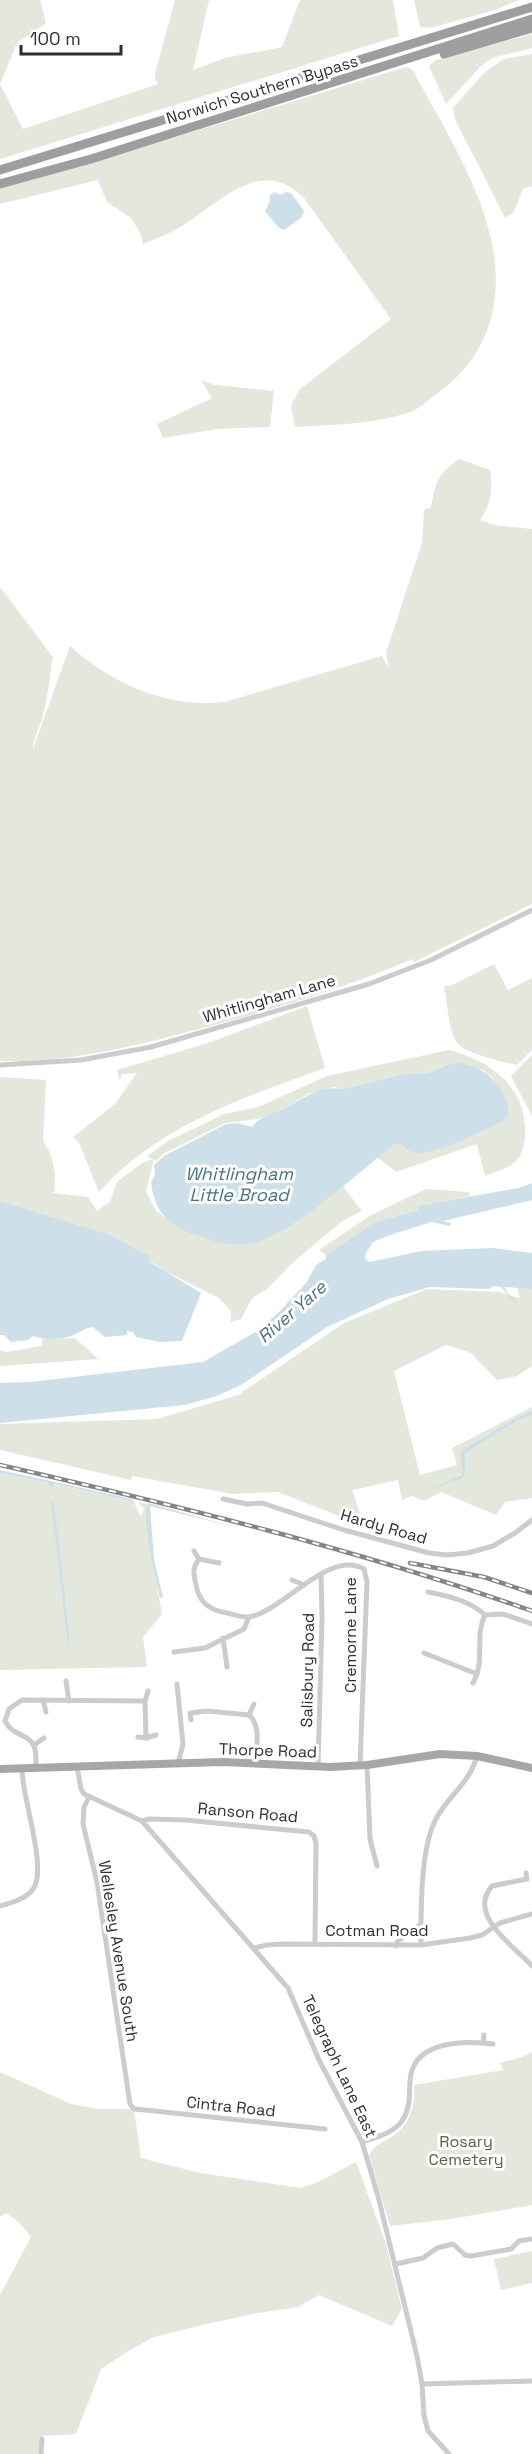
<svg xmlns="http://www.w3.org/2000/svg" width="532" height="2454" font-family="'Space Grotesk',sans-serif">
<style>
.green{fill:#e3e7dc}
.water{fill:#cddfe8}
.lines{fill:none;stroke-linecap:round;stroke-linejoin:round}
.minor{stroke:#ccc;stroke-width:5}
.primary{stroke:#a7a7a7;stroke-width:8}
.trunk{stroke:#9e9e9e;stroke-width:9}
.rail-casing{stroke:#848484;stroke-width:4.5}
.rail{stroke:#fff;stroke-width:2;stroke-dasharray:7;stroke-linecap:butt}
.labels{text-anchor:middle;stroke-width:6;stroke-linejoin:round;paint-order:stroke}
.street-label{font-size:16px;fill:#2f2f2f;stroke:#fff}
.park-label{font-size:16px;fill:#556542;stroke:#fff}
.water-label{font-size:18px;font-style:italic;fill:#477387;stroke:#fff}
</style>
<rect width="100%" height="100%" fill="#fff"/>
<g class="green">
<path d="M0,0H40L46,23L17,43L0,84L23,129L158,84L155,79V74L175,0H209L193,70L225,58L282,47L300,0H393L399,36L0,159Z"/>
<path d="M414,0H519L495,10L430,28L420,27Z"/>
<path d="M532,34V48L492,58L481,66L446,104L429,66L436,60Z"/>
<path d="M532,54V186L523,189L514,212L505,218L455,119L453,108L485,72L504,59Z"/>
<path d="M406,67L412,69C440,121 478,180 491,239C505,301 489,358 435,395C427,401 418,410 408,413C372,424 333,425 295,427L291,406L300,389L391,319L304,198C262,156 222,200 185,224C172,233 157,238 143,244L140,232L131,218L107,202L98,180L0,204V186L127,152Z"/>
<path d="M201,380L215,385L274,391L270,427L217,429L163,438L157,424L212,398Z"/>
<path d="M459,459L490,470C493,490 491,503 480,520L494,525L532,529V904L414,962L412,959C346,988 276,1008 207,1027C139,1045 71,1063 0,1061V587L53,657C49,678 48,701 41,722C38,732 33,738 33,749L70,646C110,683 169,709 224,702L382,656L389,669L386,653L422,543L424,510L431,507C436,481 437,475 459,459Z"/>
<path d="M494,964L508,990L532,978V1050L517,1065C503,1062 469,1054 459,1045C449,1036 447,1000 444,986H450Z"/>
<path d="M307,1006L325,1068C243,1098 159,1125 99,1192L79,1143L73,1137L115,1104L137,1073L121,1074V1078L119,1079L117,1070L208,1043Z"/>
<path d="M449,1050C493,1062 527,1087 525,1137C524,1148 521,1159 511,1165C504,1170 493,1172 485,1176L477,1144L396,1172L377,1157L395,1144H401L499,1087L493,1078L483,1070L450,1064L426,1073L403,1074L343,1089L334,1087L308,1094L285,1108L258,1119L225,1123L163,1154L156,1161L154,1159L146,1191L156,1211L173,1223L292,1224L342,1185L362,1211L341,1222L290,1265L267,1289L252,1298L241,1319L231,1322V1311L219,1298L167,1272L109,1235L0,1201V1077L46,1080L43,1141C54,1155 57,1177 54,1193L88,1197L97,1211L110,1202L117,1182L142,1163L153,1159L146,1157L168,1141L224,1114L258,1107L327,1076Z"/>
<path d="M532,1055V1116L511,1076Z"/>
<path d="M426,1189L468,1192L471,1196L417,1206L418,1210L373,1223L326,1255L319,1250L371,1215Z"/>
<path d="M517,1287L532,1289V1366L517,1376L497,1380L471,1353L446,1345L394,1371L420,1475L457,1465L452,1448L532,1407V1498L505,1502L496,1515L441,1492L424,1501L412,1496L402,1500L398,1480L352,1490L360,1513L349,1520L278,1492L233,1494L132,1476L131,1480L0,1450V1424L157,1419L238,1395L344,1323L427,1289L499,1292L520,1298Z"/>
<path d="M75,1338L98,1359L0,1366V1350L6,1352L42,1346V1339Z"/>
<path d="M0,1473L132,1501L141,1517L144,1509L138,1502L147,1504V1530L162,1614L143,1637L147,1667L0,1670Z"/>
<path d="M532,2052V2205L451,2219L390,2226L369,2155C376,2143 383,2143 394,2135C410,2125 416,2103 414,2085L503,2070L500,2063L522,2057Z"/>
<path d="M0,2072L71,2104L98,2109H134L141,2158L200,2173L301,2188L318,2182L356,2162L386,2244L402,2309L392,2326L319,2295L298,2307L253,2314L207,2324L154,2337L130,2350L101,2369L76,2434L42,2436L39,2454H0V2295L31,2237L19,2222L6,2213L0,2217Z"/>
<path d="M532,2251V2283L501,2290L494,2259Z"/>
</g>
<g class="water">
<path d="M275,192L280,195L286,192L291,193L304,211L301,218L284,230L278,227L265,211L270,201V195Z"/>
<path d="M459,1063C486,1067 506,1085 509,1114L501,1122C478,1132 442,1153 417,1153C409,1152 406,1148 401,1144H395C359,1171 295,1233 253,1243C233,1248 208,1240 190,1233C165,1222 154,1209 151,1182L155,1175L154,1165L164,1156L226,1124L237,1123L252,1127C261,1115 272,1114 285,1108C304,1098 320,1085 343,1089L403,1074L427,1073L450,1064Z"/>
<path d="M532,1183V1200L443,1221L451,1223L450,1226L432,1222L390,1235L373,1242L366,1253L365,1258L369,1262L422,1251L492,1248L532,1253V1289L504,1287L509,1295L518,1303L516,1304L501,1287L493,1286L489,1289L430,1287L388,1299L327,1327L241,1385L217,1396L184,1405L0,1423V1383L30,1382L203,1362L259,1330L278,1313L306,1283L316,1265L326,1259V1255L373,1223L418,1210L417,1206L519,1188Z"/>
<path d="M0,1201L107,1234L149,1256L150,1262L201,1293L182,1341L160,1342L136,1337L133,1332L127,1331V1335L105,1337L93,1327C81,1329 80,1333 71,1336C61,1340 42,1340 33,1336L28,1340L11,1342L4,1335H0Z"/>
<path d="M532,1411V1415L518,1420L465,1453V1474L462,1478L429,1490L462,1475L461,1451L513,1420Z"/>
<path d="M0,1470L132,1499L142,1516L132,1501L54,1484L51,1488L48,1483L0,1473Z"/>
<path d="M51,1502L54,1503L69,1634L68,1646Z"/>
<path d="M148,1503L238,1528L150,1506L154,1560L163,1597L160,1598C155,1573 141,1523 148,1503Z"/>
</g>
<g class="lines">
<g class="minor">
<path d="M0,1065L81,1060L151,1047L369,984L431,960L532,910"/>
<path d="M223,1499L247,1504L262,1503L344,1530L429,1553L447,1555L468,1553L493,1546L515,1533L532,1520"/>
<path d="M194,1551L199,1559"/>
<path d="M219,1563L199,1559C191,1570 194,1576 197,1589C200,1602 209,1609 222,1612C230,1613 242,1618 249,1617C284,1611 328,1549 364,1569L367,1582L360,1765"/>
<path d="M292,1580L304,1585"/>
<path d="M428,1592C449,1596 470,1601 485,1615C474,1636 486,1660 473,1683"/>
<path d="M485,1615L503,1614L532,1624"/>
<path d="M223,1638L227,1667"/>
<path d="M174,1652L205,1648L244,1629L249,1617"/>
<path d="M424,1653L477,1674"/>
<path d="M66,1681L69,1701"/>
<path d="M177,1684L183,1744L178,1763"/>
<path d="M43,1700L46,1712"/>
<path d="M145,1701L148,1691"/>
<path d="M249,1715L254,1704"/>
<path d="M191,1720L190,1713L207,1711L249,1715C262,1726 256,1749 255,1764"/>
<path d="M146,1738L156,1735"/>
<path d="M34,1745L44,1738"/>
<path d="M367,1765L370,1839L377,1866"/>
<path d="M318,1766L322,1618L321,1574"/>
<path d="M77,1767L81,1789L84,1794L142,1821L288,1988L319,2060L362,2142L378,2196L417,2356L422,2384L424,2416L428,2431L449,2454"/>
<path d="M36,1769C36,1761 37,1750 33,1744C26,1733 13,1736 5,1721L9,1709L22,1700L145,1701L146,1738L138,1737"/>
<path d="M89,1797L84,1807L83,1824L97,1882L130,2104L134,2109L145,2110L325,2129"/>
<path d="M142,1821L149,1819L185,1820L309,1832L314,1836L316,1843L315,1943"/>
<path d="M526,1873L527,1879L492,1886C466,1915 516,1948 532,1966"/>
<path d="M0,1906C11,1903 26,1899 33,1889C48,1870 22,1797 22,1770"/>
<path d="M421,1945C421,1911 420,1846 437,1817C450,1794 469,1784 477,1756"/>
<path d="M396,1946L398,1941L421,1924"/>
<path d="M254,1948L267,1945L282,1944L421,1945L470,1938L482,1935L500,1923L532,1914"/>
<path d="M483,2043L493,2044"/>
<path d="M362,2142C376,2137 392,2134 402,2121C411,2108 409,2095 410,2081C412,2044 455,2041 483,2043L484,2035"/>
<path d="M396,2264L423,2258L437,2248L453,2244L465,2255L471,2256L511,2249L519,2241L532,2239"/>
<path d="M422,2384L532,2381"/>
<path d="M41,2454L42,2439"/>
</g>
<path class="primary" d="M0,1769L222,1762L330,1767L367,1765L440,1754L477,1756L532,1768"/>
<g class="trunk">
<path d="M444,54L532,28"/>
<path d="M0,170L532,7"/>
<path d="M0,184L91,159L532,19"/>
</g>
<defs>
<g id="rail">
<path d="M0,1465C179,1506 359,1550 532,1611"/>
<path d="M410,1563L484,1577L532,1593"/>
</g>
</defs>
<use href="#rail" class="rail-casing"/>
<use href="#rail" class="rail"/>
</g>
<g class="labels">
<g class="street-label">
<text transform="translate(262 89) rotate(-17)" y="6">Norwich Southern Bypass</text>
<text transform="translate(269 998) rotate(-16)" y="6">Whitlingham Lane</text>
<text transform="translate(384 1526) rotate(16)" y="6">Hardy Road</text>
<text transform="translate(350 1635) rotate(-90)" y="6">Cremorne Lane</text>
<text transform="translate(307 1670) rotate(-89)" y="6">Salisbury Road</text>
<text transform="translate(268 1750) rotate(2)" y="6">Thorpe Road</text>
<text transform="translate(248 1812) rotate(5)" y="6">Ranson Road</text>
<text x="377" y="1936">Cotman Road</text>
<text transform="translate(119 1951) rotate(81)" y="6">Wellesley Avenue South</text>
<text transform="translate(340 2066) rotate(65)" y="6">Telegraph Lane East</text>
<text transform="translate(231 2106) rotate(6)" y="6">Cintra Road</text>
</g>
<g class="park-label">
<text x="466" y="2147">Rosary<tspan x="466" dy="18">Cemetery</tspan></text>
</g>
<g class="water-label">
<text x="239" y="1180">Whitlingham<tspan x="239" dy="21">Little Broad</tspan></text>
<text transform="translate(292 1312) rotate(-41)" y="6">River Yare</text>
</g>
</g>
<path d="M21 45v9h100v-9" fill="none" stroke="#2f2f2f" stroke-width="3"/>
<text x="30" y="45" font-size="18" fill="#2f2f2f" stroke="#ffffff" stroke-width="4.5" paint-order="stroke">100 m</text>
</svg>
